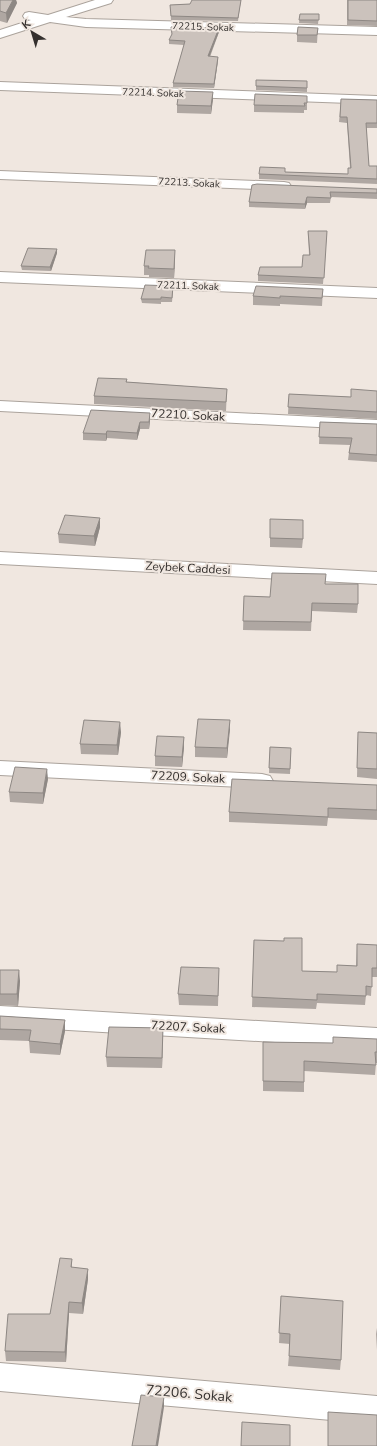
<svg xmlns="http://www.w3.org/2000/svg" width="377" height="1446" font-family="'Nunito Sans',sans-serif">
<style>
.lines{fill:none;stroke-linecap:round;stroke-linejoin:round}
.minor-casing{stroke:#aba39c;stroke-width:2}
.minor{fill:#fff;fill-rule:evenodd}
.wall{fill:#afa7a2}
.shaded-wall{fill:#8e8884}
.building{fill:#cbc2bc;stroke:#8e8884}
.labels{text-anchor:middle;stroke-width:4;stroke-linejoin:round;paint-order:stroke}
.far-street-label{font-size:10px;fill:#34302e;stroke:#f0e7e0}
.street-label{font-size:12px;fill:#34302e;stroke:#f0e7e0}
.near-street-label{font-size:14px;fill:#34302e;stroke:#f0e7e0}
</style>
<rect width="100%" height="100%" fill="#f0e7e0"/>
<g class="lines">
<defs>
<g id="minor">
<path d="M95,0H113L111,3L66,17L86,19L377,27V35L86,27L50,22L0,38V30L31,20L25,19L23,16L25,13L29,12L48,15Z"/>
<path d="M0,82L377,96V104L0,90Z"/>
<path d="M0,171L284,182L289,183L291,186L289,189L284,190L0,179Z"/>
<path d="M0,272L377,288V298L0,282Z"/>
<path d="M0,401L377,420V430L0,411Z"/>
<path d="M0,552L377,572V584L0,564Z"/>
<path d="M0,761L262,774L270,776L273,781L270,786L262,788L0,775Z"/>
<path d="M0,1006L377,1028V1048L0,1026Z"/>
<path d="M0,1363L377,1396V1424L0,1391Z"/>
</g>
</defs>
<use href="#minor" class="minor-casing"/>
<use href="#minor" class="minor"/>
</g>
<g class="wall">
<path d="M0,0H16L17,3L7,23L0,21Z"/>
<path d="M241,0L238,21L171,20L170,5L190,4Z"/>
<path d="M347,0H377V26L347,25Z"/>
<path d="M300,14H319L318,24L299,23Z"/>
<path d="M171,27L219,32L210,57H218L214,88L173,87V83L184,45L169,44V40L172,35Z"/>
<path d="M318,28L317,43L297,42V35Z"/>
<path d="M256,80L307,81V92L256,90Z"/>
<path d="M307,96V110H304V113L254,112V105Z"/>
<path d="M213,99L211,114L177,113V105Z"/>
<path d="M341,99L377,100V128H366L369,166H377V184L259,179V174L285,168V172L348,174L350,168L347,123L339,122Z"/>
<path d="M252,185L377,189V199L331,197L330,203H307L305,209L249,207V202Z"/>
<path d="M308,231H327L323,284L258,281V275L302,267L309,255Z"/>
<path d="M57,249V253L51,271L22,270L21,266Z"/>
<path d="M175,259L174,278L149,277V275H144V266Z"/>
<path d="M323,289L322,306L280,304V306L253,305V296Z"/>
<path d="M173,291L172,302H161V304L142,303L141,299Z"/>
<path d="M127,379V382L227,389L226,411L94,404V396Z"/>
<path d="M377,391V419L288,414L289,394L351,397Z"/>
<path d="M150,413V420L149,429H140L137,440L107,438L106,441L83,440V433Z"/>
<path d="M320,422L377,424V462L348,460L350,445L319,444Z"/>
<path d="M100,518V527L95,546L59,543L58,534Z"/>
<path d="M270,519L303,539L302,548L270,547Z"/>
<path d="M325,584L358,604L357,613L312,611L311,631L243,630L244,596L270,597Z"/>
<path d="M230,720L227,758L195,757V747Z"/>
<path d="M121,732L118,755L81,754L80,744Z"/>
<path d="M358,732L377,733V779L357,777Z"/>
<path d="M184,737V747L182,767L155,766V756Z"/>
<path d="M270,747L291,748L290,774L269,773Z"/>
<path d="M48,779L43,804L10,802L9,792Z"/>
<path d="M377,785V820L328,818L327,826L229,822V812Z"/>
<path d="M254,940L302,971L337,972V965L356,966L357,944L377,945V977H372L371,996L366,995L365,1005L317,1003L316,1009L252,1007Z"/>
<path d="M219,968L218,1006L179,1005L178,994Z"/>
<path d="M0,970L20,981L18,1006L0,1005Z"/>
<path d="M0,1016L65,1020V1031L60,1055L30,1053L29,1041L0,1040Z"/>
<path d="M163,1028L162,1068L107,1067L106,1057Z"/>
<path d="M377,1039V1063H376L375,1075L304,1071V1092L263,1091V1042L332,1043Z"/>
<path d="M72,1259V1268L88,1279L83,1314L69,1313L66,1362L6,1361L5,1351L50,1314Z"/>
<path d="M281,1296L341,1360L340,1370L288,1366L290,1344L279,1343Z"/>
<path d="M377,1328V1350L376,1334Z"/>
<path d="M328,1412L377,1446H328Z"/>
</g>
<g class="shaded-wall">
<path d="M13,0H16L17,3L7,23L6,13Z"/>
<path d="M219,28V32L208,60V56Z"/>
<path d="M218,57V61L214,88V84Z"/>
<path d="M213,92V99L211,114V106Z"/>
<path d="M307,197V203L305,209V204Z"/>
<path d="M57,249V253L51,271L50,267Z"/>
<path d="M175,250V259L174,278V269Z"/>
<path d="M150,413V420L149,429V422Z"/>
<path d="M140,422V429L137,440V433Z"/>
<path d="M107,431V438L106,441V434Z"/>
<path d="M100,518V527L95,546L94,536Z"/>
<path d="M230,720V730L227,758V748Z"/>
<path d="M120,722L121,732L118,755L117,745Z"/>
<path d="M184,737V747L182,767V757Z"/>
<path d="M47,769L48,779L43,804V793Z"/>
<path d="M19,970L20,981L18,1006L17,994Z"/>
<path d="M65,1020V1031L60,1055V1044Z"/>
<path d="M163,1028V1038L162,1068V1058Z"/>
<path d="M88,1269V1279L83,1314L82,1303Z"/>
<path d="M69,1302V1313L66,1362L65,1352Z"/>
<path d="M164,1397V1407L158,1446H156Z"/>
</g>
<g class="building">
<path d="M0,0H13L6,13L0,11Z"/>
<path d="M192,0H241L238,18L171,16L170,5L190,4Z"/>
<path d="M348,0H377V21L348,20Z"/>
<path d="M300,14H319V20H299Z"/>
<path d="M171,27L219,28L208,56L218,57L214,84L173,83L185,41L169,40L172,34Z"/>
<path d="M298,27L318,28L317,35H297Z"/>
<path d="M256,80L307,81V88L256,86Z"/>
<path d="M179,91L213,92L211,106L177,105Z"/>
<path d="M255,94L307,96V103H304L305,106L254,105Z"/>
<path d="M341,99L377,100V123H366L369,166H377V179L259,174L260,167L285,168V172L348,174V168H351L347,117H340Z"/>
<path d="M257,184L377,189V193L330,192L331,198L307,197L305,204L249,202L252,185Z"/>
<path d="M308,231H327L324,278L258,275L260,267H302L303,255H310Z"/>
<path d="M28,248L57,249L50,267L21,266Z"/>
<path d="M146,250H175L174,269L148,268L149,266H144Z"/>
<path d="M145,285L173,286L172,298L161,297V299H141Z"/>
<path d="M256,286L323,289L322,298L280,296V298L253,296Z"/>
<path d="M98,378L127,379L126,382L227,389L226,402L94,396Z"/>
<path d="M351,389L377,391V412L288,407L289,394L351,397Z"/>
<path d="M91,410L150,413L149,422H140L137,433L107,431L106,434L83,433Z"/>
<path d="M320,422L377,424V455L349,453L352,438L319,437Z"/>
<path d="M65,515L100,518L94,536L58,534Z"/>
<path d="M270,519L303,520V539L270,538Z"/>
<path d="M272,573L326,574L325,584H358V604L312,603L311,622L243,621L244,596L270,597Z"/>
<path d="M198,719L230,720L227,748L195,747Z"/>
<path d="M84,720L120,722L117,745L80,744Z"/>
<path d="M358,732L377,733V769L357,768Z"/>
<path d="M157,736L184,737L182,757L155,756Z"/>
<path d="M270,747L291,748L290,769L269,768Z"/>
<path d="M15,767L47,769L43,793L9,792Z"/>
<path d="M232,779L377,785V810L328,808V817L229,812Z"/>
<path d="M284,938H302V971L337,972V965L357,966V944L377,945V968H372V987L366,986V996L317,994V1000L252,997L254,940L284,941Z"/>
<path d="M181,967L219,968L218,996L178,994Z"/>
<path d="M0,970H19L17,994H0Z"/>
<path d="M0,1016L65,1020L60,1044L29,1041L31,1030L0,1029Z"/>
<path d="M109,1027L163,1028L162,1058L106,1057Z"/>
<path d="M333,1037L377,1039V1052H375L376,1065L304,1061V1082L263,1081V1042L333,1043Z"/>
<path d="M60,1258L72,1259L71,1267L88,1269L82,1303L69,1302L65,1352L5,1351L8,1314H50Z"/>
<path d="M281,1296L343,1301L341,1360L289,1356L290,1334L279,1333Z"/>
<path d="M141,1395L164,1397L156,1446H132Z"/>
<path d="M328,1412L377,1415V1446H328Z"/>
<path d="M242,1422L290,1425V1446H241Z"/>
</g>
<g class="labels">
<g class="far-street-label">
<text transform="translate(203 26) rotate(2)" y="4">72215. Sokak</text>
<text transform="translate(153 92) rotate(2)" y="4">72214. Sokak</text>
<text transform="translate(189 182) rotate(3)" y="4">72213. Sokak</text>
<text transform="translate(188 285) rotate(2)" y="4">72211. Sokak</text>
</g>
<g class="street-label">
<text transform="translate(188 415) rotate(3)" y="4">72210. Sokak</text>
<text transform="translate(188 568) rotate(3)" y="4">Zeybek Caddesi</text>
<text transform="translate(188 777) rotate(3)" y="4">72209. Sokak</text>
<text transform="translate(188 1027) rotate(3)" y="4">72207. Sokak</text>
</g>
<g class="near-street-label">
<text transform="translate(189 1393) rotate(5)" y="5">72206. Sokak</text>
</g>
</g>
<g transform="translate(32 32) rotate(322)" stroke="#f0e7e0" stroke-width="3" paint-order="stroke">
<path d="M0-3L7 15L0 10L-7 15Z" fill="#34302e"/>
<text y="-6" font-size="11" font-weight="bold" text-anchor="middle" fill="#34302e">K</text>
</g>
</svg>
